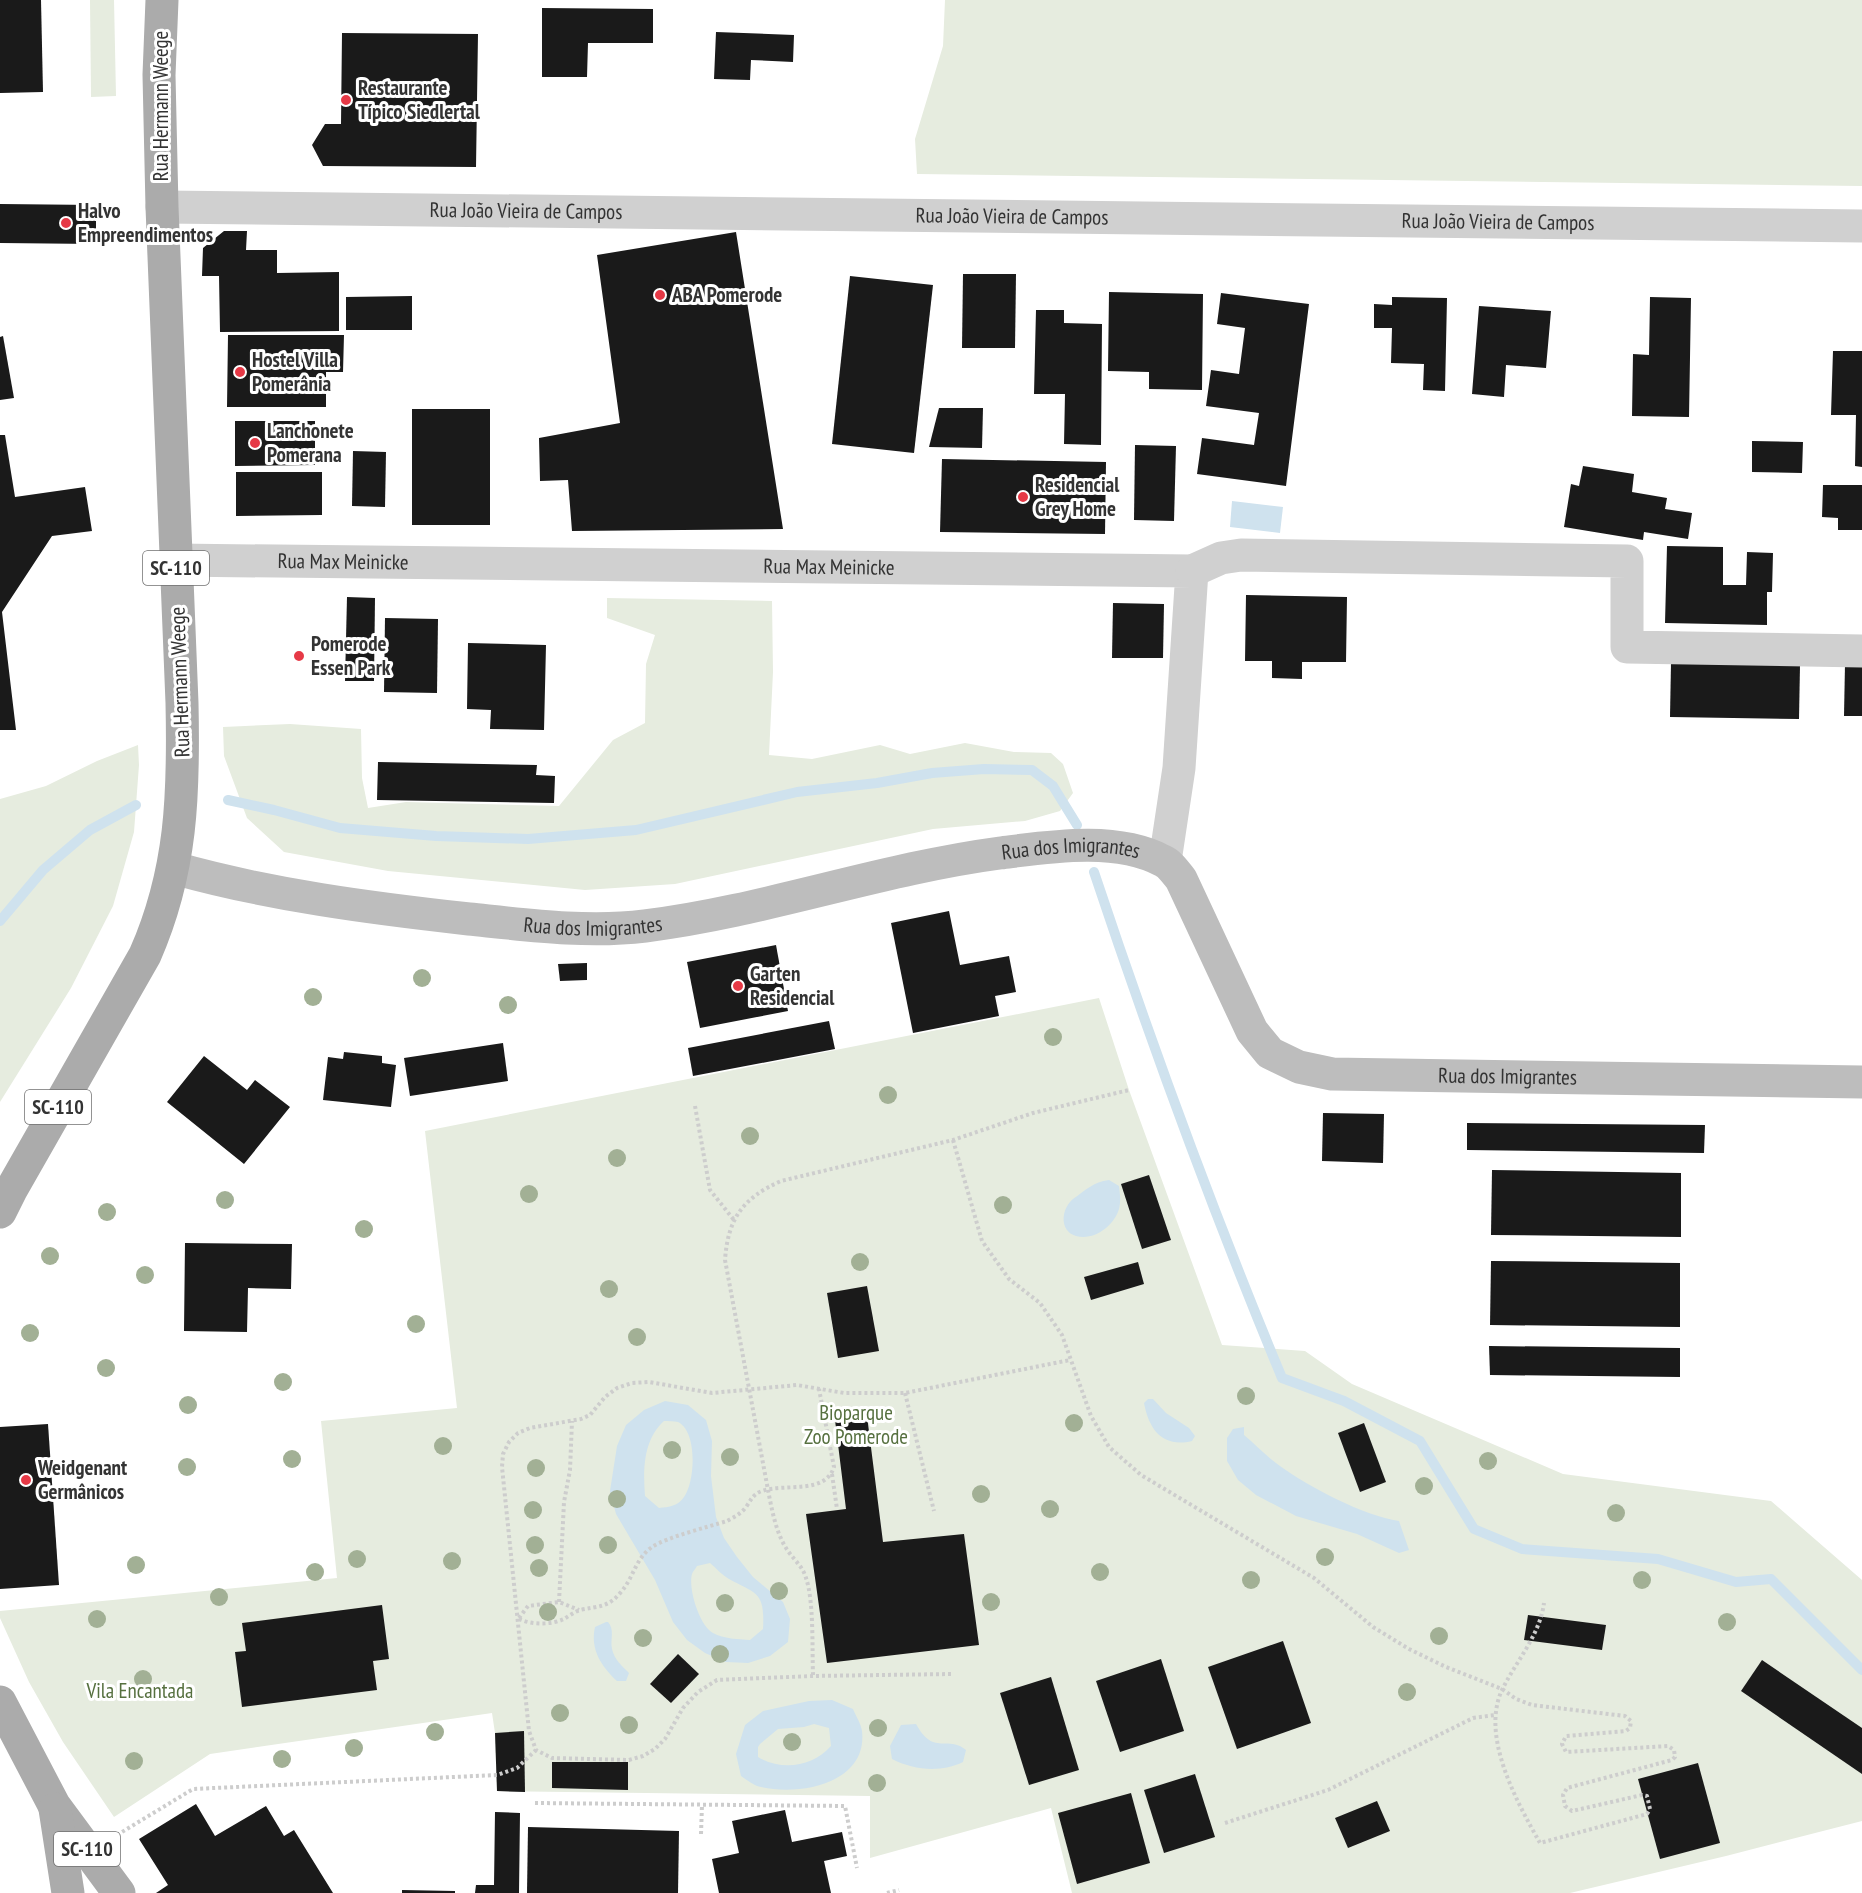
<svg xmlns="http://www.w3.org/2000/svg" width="1862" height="1893" font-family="'PT Sans Narrow',sans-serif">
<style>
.green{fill:#e6ecdf}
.water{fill:#cfe2ee;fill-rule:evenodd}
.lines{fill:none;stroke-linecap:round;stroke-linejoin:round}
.stream{stroke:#cfe2ee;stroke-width:10}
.building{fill:#1a1a1a}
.path{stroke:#cdcdcd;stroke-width:4;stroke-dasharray:3 3;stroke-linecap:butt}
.street{stroke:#d0d0d0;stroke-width:33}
.secondary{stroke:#bdbdbd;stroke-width:33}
.primary{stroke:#ababab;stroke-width:33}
.tree{fill:#a2b095}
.poi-dot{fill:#e63946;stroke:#fff;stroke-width:2}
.labels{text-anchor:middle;stroke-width:6;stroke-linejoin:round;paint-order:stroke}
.shield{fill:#fff;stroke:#707070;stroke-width:1.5}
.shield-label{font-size:20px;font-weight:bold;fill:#333}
.poi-label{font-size:21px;font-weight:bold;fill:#333;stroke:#fff;text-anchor:start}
.street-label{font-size:21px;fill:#333;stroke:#fff}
.park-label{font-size:21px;fill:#56703f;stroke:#fff}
</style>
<rect width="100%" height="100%" fill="#fff"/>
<g class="green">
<path d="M90,0H114L116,96L91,97Z"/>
<path d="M945,0H1862V186L917,174L915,139L943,46Z"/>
<path d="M607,598L772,601L773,672L769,755L812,759L880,745L910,754L965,743L1014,752L1051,753L1063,764L1073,793L1060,811L1025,821L933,829L675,884L585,890L388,871L284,852L247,818L224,756L223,727L290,724L361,729L362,778L368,808L406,802L559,806L613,740L645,723L646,664L655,635L607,618Z"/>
<path d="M138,745L139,765L134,832L113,906L71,988L0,1102V799L46,786L97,761Z"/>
<path d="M1099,998L1129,1090L1222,1345L1305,1351L1352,1384L1563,1474L1771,1501L1862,1580V1821L1726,1856L1570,1893H1072L1051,1808L870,1858V1796L497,1791L495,1733L492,1713L210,1754L114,1817L63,1742L29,1682L0,1618V1611L337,1578L321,1421L457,1408L425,1131Z"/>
</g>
<g class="water">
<path d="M1232,501L1283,507L1280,533L1230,527Z"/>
<path d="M1109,1180L1119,1186C1120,1194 1121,1202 1119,1209C1114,1226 1094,1241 1076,1236C1059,1231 1061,1209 1073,1199C1086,1190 1093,1182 1109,1180Z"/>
<path d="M1148,1399H1153L1166,1413L1189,1428L1195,1436L1192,1441C1163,1448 1149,1430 1144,1403Z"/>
<path d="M665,1401L688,1405L706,1420L712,1441L711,1476L716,1517L724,1538L737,1557L753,1577L783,1602L790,1619L788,1642L770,1656L748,1663L726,1662L705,1653L687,1640L673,1622L655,1580L616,1514L610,1491L617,1446L626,1425L644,1410ZM664,1421C668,1421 674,1421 678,1422C698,1432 695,1482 684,1497C678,1506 669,1507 659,1508L645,1496C643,1470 643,1440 664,1421ZM710,1563C716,1568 722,1575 729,1579C757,1594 765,1592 763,1629L750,1640C738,1639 724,1639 713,1633C699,1625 688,1588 692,1574C693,1571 696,1568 697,1566Z"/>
<path d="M1244,1427V1435C1256,1445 1267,1457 1280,1466C1309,1487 1364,1516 1399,1521L1409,1550L1399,1553L1357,1534L1296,1516L1256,1495L1238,1480L1227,1461V1438L1233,1429Z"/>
<path d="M606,1622H608C615,1630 610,1639 612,1649C614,1659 622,1666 629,1673L626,1681H617C601,1666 590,1649 595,1627Z"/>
<path d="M832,1700L853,1709C856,1716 861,1724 862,1731C868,1784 799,1796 761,1787C754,1786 747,1780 741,1776L736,1754L745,1725L763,1711L809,1701ZM814,1724L829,1728L831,1746C812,1767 782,1771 758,1757V1747L760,1744L778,1729L804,1727Z"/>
<path d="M916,1724C934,1757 947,1734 966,1750L963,1762C941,1773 913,1770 892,1759L890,1746L901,1725Z"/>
</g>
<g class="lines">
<g class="stream">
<path d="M228,800L274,810L340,828L436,836L528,839L636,830L797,792L877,783L932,773L984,769L1032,770L1053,786L1077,825"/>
<path d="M1094,872C1151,1043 1213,1212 1282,1378L1344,1401L1420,1441L1474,1529L1522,1549L1658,1559L1736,1582L1771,1579L1862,1670"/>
<path d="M0,921L43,870L90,830L136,805"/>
</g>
</g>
<g class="building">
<path d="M0,0H41L43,92L0,93Z"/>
<path d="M542,8L653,9V43H588L587,77H542Z"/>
<path d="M716,32L794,35L793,62L751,60L750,80L714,79Z"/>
<path d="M342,33L478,34L476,167L323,166L312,145L325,124H341Z"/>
<path d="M0,204L96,205V244L0,243Z"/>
<path d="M224,231H247L246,250H277V273L339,272V331L220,332L219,276H202L203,248Z"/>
<path d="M736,232L783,529L572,531L568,480L540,481L539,438L620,423L597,255Z"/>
<path d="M963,274H1016L1015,348H962Z"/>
<path d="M850,276L933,285L914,453L832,444Z"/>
<path d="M1109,292L1203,294L1202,390L1149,389V372L1108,371Z"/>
<path d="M1221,293L1309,304L1286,486L1197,474L1202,438L1254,445L1259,413L1206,406L1211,370L1239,374L1245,328L1217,324Z"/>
<path d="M412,296V330H346V297Z"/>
<path d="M1392,297L1447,298L1445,391L1423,390L1424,364L1391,363L1392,328H1374V304L1392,305Z"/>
<path d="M1650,297L1691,298L1689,417L1632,416L1633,354L1649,355Z"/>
<path d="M1479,306L1551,311L1546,368L1506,365L1504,397L1472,394Z"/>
<path d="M1036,310H1064V323L1102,324L1101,445L1064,444L1065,394H1034Z"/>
<path d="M228,335H344L343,372H326V407H227Z"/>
<path d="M3,336L14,398L0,400V337Z"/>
<path d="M1833,351H1862V467L1855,466L1856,415H1831Z"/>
<path d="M939,408H983L982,448L929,447Z"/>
<rect x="412" y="409" width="78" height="116"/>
<path d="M235,421H315V465L235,466Z"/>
<path d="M0,435H5L15,497L85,487L92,531L52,536L2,612L16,730H0Z"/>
<path d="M1752,441L1803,442L1802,473L1752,472Z"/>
<path d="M1135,445L1176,446L1174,521L1134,520Z"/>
<path d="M353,451L386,452L385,507L352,506Z"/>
<path d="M942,459L1106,462L1105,534L940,532Z"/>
<path d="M1583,466L1634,474L1632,492L1667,498L1665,509L1692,513L1688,539L1644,532L1643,540L1564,527L1571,484L1579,486Z"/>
<path d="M236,472H322V515L236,516Z"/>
<path d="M1823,485H1862V530H1838V518L1822,517Z"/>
<path d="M1667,546L1723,547V585H1746L1747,552L1773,553L1772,592H1767V625L1665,623Z"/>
<path d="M1246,595L1347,597L1346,662H1302V679L1272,678V661H1245Z"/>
<path d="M347,597L375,598L374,681H345Z"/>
<path d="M1113,603L1164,604L1163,658H1112Z"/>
<path d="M385,618L438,619L437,693L384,692Z"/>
<path d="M468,643L546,645L544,730L490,729L491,710L467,709Z"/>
<path d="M1671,663L1800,665L1799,719L1670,717Z"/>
<path d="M1845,664H1862V716H1844Z"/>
<path d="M378,762L537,765L536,775L555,776L554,803L377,800Z"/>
<path d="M949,911L960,965L1009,956L1016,992L995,996L999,1016L913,1033L891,923Z"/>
<path d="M776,945L788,1011L700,1028L687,962Z"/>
<path d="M587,963V980L560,981L558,964Z"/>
<path d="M829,1021L835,1049L693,1076L688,1048Z"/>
<path d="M503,1043L508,1081L410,1096L404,1058Z"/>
<path d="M344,1052L382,1056V1063L396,1065L391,1107L323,1100L328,1057L343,1059Z"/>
<path d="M204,1056L247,1090L255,1080L290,1107L244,1164L167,1102Z"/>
<path d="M1323,1113L1384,1114L1383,1163L1322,1161Z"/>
<path d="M1467,1123L1705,1125L1704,1153L1467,1150Z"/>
<path d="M1492,1170L1681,1173V1237L1491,1235Z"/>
<path d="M1149,1175L1171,1240L1142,1249L1121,1184Z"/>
<path d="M185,1243L292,1244L291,1289L248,1288L247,1332L184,1331Z"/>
<path d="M1491,1261L1680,1263V1327L1490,1325Z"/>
<path d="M1138,1262L1144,1284L1091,1300L1084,1277Z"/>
<path d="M867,1286L879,1351L838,1358L827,1293Z"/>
<path d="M1489,1346L1680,1348V1377L1490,1375Z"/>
<path d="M866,1408L883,1542L964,1534L979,1645L827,1663L806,1514L846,1509L834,1412Z"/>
<path d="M1364,1423L1386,1482L1360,1492L1338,1433Z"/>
<path d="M48,1424L59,1585L0,1589V1427Z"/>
<path d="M382,1605L389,1659L373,1661L377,1690L242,1707L235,1652L246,1651L242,1623Z"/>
<path d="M1528,1615L1606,1625L1602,1650L1524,1640Z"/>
<path d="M1283,1641L1311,1723L1237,1749L1208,1667Z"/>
<path d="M678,1654L699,1674L671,1703L650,1684Z"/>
<path d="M1161,1659L1184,1731L1120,1752L1096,1681Z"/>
<path d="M1762,1660L1862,1728V1774L1741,1691Z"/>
<path d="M1051,1677L1079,1770L1029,1785L1000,1693Z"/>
<path d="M524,1731L525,1792L497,1791L495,1733Z"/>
<path d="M552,1762H628V1790L552,1788Z"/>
<path d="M1698,1763L1720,1843L1660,1859L1638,1779Z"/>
<path d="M1195,1774L1215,1837L1164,1853L1144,1790Z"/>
<path d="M1131,1793L1150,1863L1077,1884L1058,1813Z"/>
<path d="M1377,1801L1390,1831L1348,1848L1335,1818Z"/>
<path d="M196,1804L215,1836L266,1806L284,1836L294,1830L333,1893H156L168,1885L139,1839Z"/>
<path d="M785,1810L792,1842L842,1832L847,1856L824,1861L831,1893H719L712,1859L739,1853L732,1821Z"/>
<path d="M495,1812L520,1813L519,1893H475L476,1885H494Z"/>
<path d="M528,1827L679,1831L678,1893H527Z"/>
<path d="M402,1890L455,1891V1893H402Z"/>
</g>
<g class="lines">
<g class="path">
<path d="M695,1106L710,1190L734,1220"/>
<path d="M953,1140L982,1241L1009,1279L1040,1303L1062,1335L1091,1416L1109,1447L1141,1475L1314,1578L1373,1627L1409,1649L1446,1667L1502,1689L1516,1699L1532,1705L1625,1716L1631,1721L1630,1728L1626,1731L1566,1736L1562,1744L1566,1752L1668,1746L1674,1750L1675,1757L1672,1760L1567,1788L1563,1795L1565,1806L1572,1811L1642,1795L1647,1796L1650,1809L1647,1814L1540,1843C1517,1802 1478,1733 1504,1686C1518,1659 1540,1634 1544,1603"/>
<path d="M905,1393L934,1511"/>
<path d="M832,1474L837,1509"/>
<path d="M559,1602L564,1502L570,1470L572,1421"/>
<path d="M519,1618L528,1606L559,1602L579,1610"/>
<path d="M519,1619C532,1625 551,1625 564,1619C569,1616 574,1612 580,1610C598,1606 608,1608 621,1592C634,1577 635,1559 652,1547C667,1537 708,1527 727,1521C734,1517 741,1514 746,1507C751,1500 753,1494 762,1491C785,1483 825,1495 834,1467L819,1389"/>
<path d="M951,1674L813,1676L717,1680L698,1692L683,1708L665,1739L655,1749L643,1756L629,1760L552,1758L536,1750L529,1731L502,1467L503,1454L509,1442L518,1433L530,1428L581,1419L590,1415L605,1397L617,1388L632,1383L649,1382L712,1393L797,1385L844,1393H905L1070,1360"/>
<path d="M813,1675C812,1649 814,1601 806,1578C803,1567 795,1561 788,1551C776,1534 772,1510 768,1490L725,1260C728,1218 743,1198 781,1181L953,1140L1033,1113L1129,1090"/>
<path d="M535,1803L845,1806L857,1868"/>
<path d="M1225,1823L1328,1790L1473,1718L1495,1715"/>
<path d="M701,1834L702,1805"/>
<path d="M117,1835L193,1789L497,1775L517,1768L536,1750"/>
<path d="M887,1893L899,1890"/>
</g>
<g class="street">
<path id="s1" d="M162,207L1862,226"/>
<path id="s2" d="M175,560L1192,571L1179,768L1165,861"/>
<path d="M1192,571L1221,558L1241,555L1627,561V647L1862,651"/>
</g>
<path class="secondary" id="s3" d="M174,868C270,895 370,908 469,919C527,925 587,933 645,926C765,911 880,869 1000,853C1049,847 1116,836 1163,861C1170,864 1176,873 1181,879L1252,1031L1270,1053L1299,1067L1332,1074L1862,1082"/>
<g class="primary">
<path d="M0,1212L11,1190L145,955C182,871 184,794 182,703L162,207L159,75L162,0"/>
<path d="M0,1702L54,1805L119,1893"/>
<path d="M55,1809L68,1893"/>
</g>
</g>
<g class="tree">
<circle cx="422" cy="978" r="9"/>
<circle cx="313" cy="997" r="9"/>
<circle cx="508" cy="1005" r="9"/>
<circle cx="1053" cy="1037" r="9"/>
<circle cx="888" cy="1095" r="9"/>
<circle cx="750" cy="1136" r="9"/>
<circle cx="617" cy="1158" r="9"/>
<circle cx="529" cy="1194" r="9"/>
<circle cx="225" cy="1200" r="9"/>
<circle cx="1003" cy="1205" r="9"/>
<circle cx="107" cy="1212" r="9"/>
<circle cx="364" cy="1229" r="9"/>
<circle cx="50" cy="1256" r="9"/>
<circle cx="860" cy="1262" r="9"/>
<circle cx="145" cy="1275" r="9"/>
<circle cx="609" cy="1289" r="9"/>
<circle cx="416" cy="1324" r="9"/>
<circle cx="30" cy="1333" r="9"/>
<circle cx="637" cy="1337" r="9"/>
<circle cx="106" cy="1368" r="9"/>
<circle cx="283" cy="1382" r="9"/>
<circle cx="1246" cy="1396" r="9"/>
<circle cx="188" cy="1405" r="9"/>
<circle cx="1074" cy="1423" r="9"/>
<circle cx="443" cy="1446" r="9"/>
<circle cx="672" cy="1450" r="9"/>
<circle cx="730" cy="1457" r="9"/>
<circle cx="292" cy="1459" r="9"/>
<circle cx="1488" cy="1461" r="9"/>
<circle cx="187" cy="1467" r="9"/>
<circle cx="536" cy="1468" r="9"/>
<circle cx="1424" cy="1486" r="9"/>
<circle cx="981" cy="1494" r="9"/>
<circle cx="617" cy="1499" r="9"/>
<circle cx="1050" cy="1509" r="9"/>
<circle cx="533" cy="1510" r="9"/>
<circle cx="1616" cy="1513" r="9"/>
<circle cx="535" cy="1545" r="9"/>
<circle cx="608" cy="1545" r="9"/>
<circle cx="1325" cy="1557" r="9"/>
<circle cx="357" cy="1559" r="9"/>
<circle cx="452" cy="1561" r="9"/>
<circle cx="136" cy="1565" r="9"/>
<circle cx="539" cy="1568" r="9"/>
<circle cx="315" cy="1572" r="9"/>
<circle cx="1100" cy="1572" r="9"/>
<circle cx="1251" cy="1580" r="9"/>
<circle cx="1642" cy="1580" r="9"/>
<circle cx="779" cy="1591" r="9"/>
<circle cx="219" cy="1597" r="9"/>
<circle cx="991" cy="1602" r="9"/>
<circle cx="725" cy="1603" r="9"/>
<circle cx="548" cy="1612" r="9"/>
<circle cx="97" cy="1619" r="9"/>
<circle cx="1727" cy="1622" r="9"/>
<circle cx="1439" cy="1636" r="9"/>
<circle cx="643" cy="1638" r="9"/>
<circle cx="720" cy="1654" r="9"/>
<circle cx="143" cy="1679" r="9"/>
<circle cx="1407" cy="1692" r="9"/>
<circle cx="560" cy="1713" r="9"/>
<circle cx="629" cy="1725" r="9"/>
<circle cx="878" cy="1728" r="9"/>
<circle cx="435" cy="1732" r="9"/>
<circle cx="792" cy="1742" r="9"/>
<circle cx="354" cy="1748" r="9"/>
<circle cx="282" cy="1759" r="9"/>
<circle cx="134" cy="1761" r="9"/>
<circle cx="877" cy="1783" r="9"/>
</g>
<g class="poi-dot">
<circle cx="346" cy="100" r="6"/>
<circle cx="66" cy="223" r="6"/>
<circle cx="660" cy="295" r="6"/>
<circle cx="240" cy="372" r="6"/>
<circle cx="255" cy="443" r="6"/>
<circle cx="1023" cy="497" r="6"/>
<circle cx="299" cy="656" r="6"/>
<circle cx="738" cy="986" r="6"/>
<circle cx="26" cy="1480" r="6"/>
</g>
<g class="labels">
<g class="shield">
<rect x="143" y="551" width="66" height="34" rx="4.5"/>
<rect x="25" y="1090" width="66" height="34" rx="4.5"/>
<rect x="54" y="1832" width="66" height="34" rx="4.5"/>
</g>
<g class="shield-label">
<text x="176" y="575">SC-110</text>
<text x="58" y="1114">SC-110</text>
<text x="87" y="1856">SC-110</text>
</g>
<g class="poi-label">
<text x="358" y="95">Restaurante<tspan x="358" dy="24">Típico Siedlertal</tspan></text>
<text x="78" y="218">Halvo<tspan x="78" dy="24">Empreendimentos</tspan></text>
<text x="672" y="302">ABA Pomerode</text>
<text x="252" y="367">Hostel Villa<tspan x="252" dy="24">Pomerânia</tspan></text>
<text x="267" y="438">Lanchonete<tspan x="267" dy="24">Pomerana</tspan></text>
<text x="1035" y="492">Residencial<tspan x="1035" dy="24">Grey Home</tspan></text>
<text x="311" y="651">Pomerode<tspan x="311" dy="24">Essen Park</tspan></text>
<text x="750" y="981">Garten<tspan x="750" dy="24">Residencial</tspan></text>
<text x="38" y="1475">Weidgenant<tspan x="38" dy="24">Germânicos</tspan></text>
</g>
<g class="street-label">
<text transform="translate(161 106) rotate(-90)" y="7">Rua Hermann Weege</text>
<text dy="7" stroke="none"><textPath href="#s1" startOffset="364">Rua João Vieira de Campos</textPath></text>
<text dy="7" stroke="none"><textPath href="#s1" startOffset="850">Rua João Vieira de Campos</textPath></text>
<text dy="7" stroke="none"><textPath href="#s1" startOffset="1336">Rua João Vieira de Campos</textPath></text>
<text dy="7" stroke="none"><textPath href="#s2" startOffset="168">Rua Max Meinicke</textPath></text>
<text dy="7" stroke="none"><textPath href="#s2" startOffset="654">Rua Max Meinicke</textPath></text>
<text transform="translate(180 682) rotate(-92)" y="7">Rua Hermann Weege</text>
<text dy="7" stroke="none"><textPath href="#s3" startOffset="910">Rua dos Imigrantes</textPath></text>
<text dy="7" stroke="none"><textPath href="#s3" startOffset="424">Rua dos Imigrantes</textPath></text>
<text dy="7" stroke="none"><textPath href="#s3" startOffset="1468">Rua dos Imigrantes</textPath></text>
</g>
<g class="park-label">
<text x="856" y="1420">Bioparque<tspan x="856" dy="24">Zoo Pomerode</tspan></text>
<text x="140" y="1698">Vila Encantada</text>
</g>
</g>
</svg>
